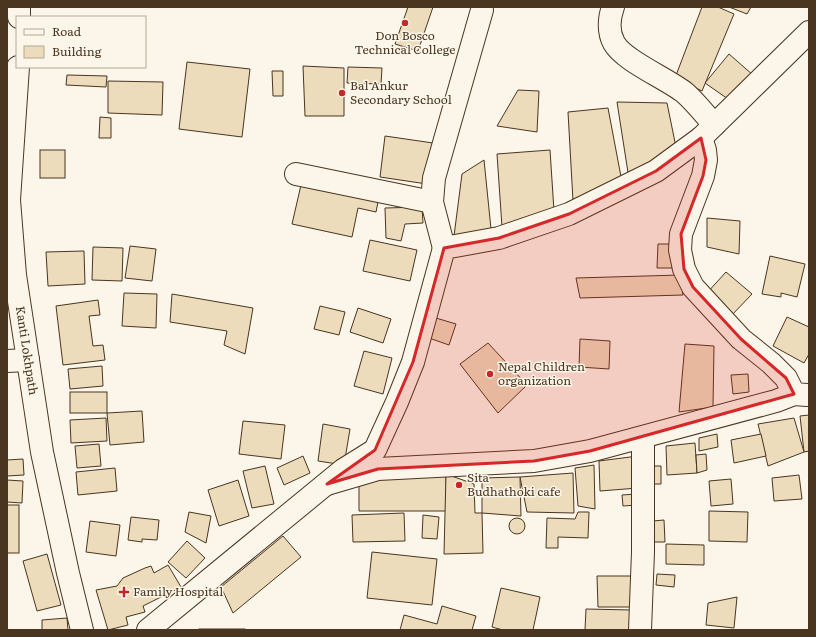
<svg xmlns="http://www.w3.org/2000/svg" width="816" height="637" font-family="Literata,serif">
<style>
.building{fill:#ecdcbc;stroke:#4a3520}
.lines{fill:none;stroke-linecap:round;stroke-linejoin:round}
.minor-casing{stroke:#4a3520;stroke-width:24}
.major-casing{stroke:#4a3520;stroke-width:24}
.minor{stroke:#fbf6e9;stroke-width:22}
.major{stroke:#fbf6e9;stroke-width:22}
.marked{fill:#d62828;fill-opacity:0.2;stroke:#d62828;stroke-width:3;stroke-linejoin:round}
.poi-dot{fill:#c62828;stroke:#fbf6e9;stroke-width:1.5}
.labels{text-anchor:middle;stroke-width:3;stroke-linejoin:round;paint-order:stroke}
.poi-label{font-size:12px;fill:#4a3520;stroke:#fbf6e9;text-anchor:start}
.street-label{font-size:12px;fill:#4a3520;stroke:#fbf6e9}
</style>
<rect width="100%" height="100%" fill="#fbf6e9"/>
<g class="building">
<path d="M408,7H433L418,51L395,44Z"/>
<path d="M702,7H718L734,14L702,91L675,78Z"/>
<path d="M729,7H751L747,14Z"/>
<path d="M729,54L753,75L728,99L705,83Z"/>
<path d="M187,62L250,69L242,137L179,129Z"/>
<path d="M303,66L344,68V116H305Z"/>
<path d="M348,67L382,68L381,84L347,83Z"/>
<path d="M272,71H283V96H273Z"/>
<path d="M67,75L107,76L106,87L66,85Z"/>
<path d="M108,81L163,82L162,115L108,113Z"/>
<path d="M518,90L539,91L537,132L497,126Z"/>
<path d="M617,102L667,103L677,152L629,179Z"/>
<path d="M608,108L622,182L573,201L568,112Z"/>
<path d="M100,117L111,118V138H99Z"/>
<path d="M385,136L433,143L427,184L380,177Z"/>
<rect x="40" y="150" width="25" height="28"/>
<path d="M550,150L554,211L502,227L497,154Z"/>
<path d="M484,160L491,229L454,236L462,174Z"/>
<path d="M301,185L378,202L376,212L358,208L352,237L292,224Z"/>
<path d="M422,207L423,223L405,224L401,241L386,238L385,208Z"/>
<path d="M707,218L740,221L739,254L707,247Z"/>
<path d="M370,240L417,250L410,281L363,271Z"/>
<path d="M658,244H675V268H657Z"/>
<path d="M130,246L156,249L152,281L125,278Z"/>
<path d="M93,247L123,248L122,281L92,280Z"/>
<path d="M84,251L85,284L48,286L46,252Z"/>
<path d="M770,256L805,264L797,297L781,293V297L762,294Z"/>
<path d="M726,272L752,294L730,317L706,294Z"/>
<path d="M680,275L683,295L580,298L576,278Z"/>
<path d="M124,293L157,294L156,328L122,326Z"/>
<path d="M172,294L253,308L245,354L224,345L227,331L170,322Z"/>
<path d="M98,300L100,315L89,316L93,346L103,345L105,360L63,365L56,306Z"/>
<path d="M320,306L345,312L339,335L314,329Z"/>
<path d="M358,308L391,319L383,343L350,332Z"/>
<path d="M787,317L809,327V354L804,363L773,346Z"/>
<path d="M436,318L456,324L449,345L429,338Z"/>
<path d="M580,339L610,341L609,369L579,367Z"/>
<path d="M488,343L527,385L498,413L460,364Z"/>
<path d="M685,344L714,346L713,407L679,412Z"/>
<path d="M364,351L392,358L383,394L354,386Z"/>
<path d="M102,366L103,386L70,389L68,369Z"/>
<path d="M748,374L749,392L733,394L731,375Z"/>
<rect x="70" y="392" width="37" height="21"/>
<path d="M142,411L144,442L110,445L107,413Z"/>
<path d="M809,415V451L804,452L800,416Z"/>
<path d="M106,418L107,441L71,443L70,420Z"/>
<path d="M794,418L804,452L768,466L758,424Z"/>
<path d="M243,421L285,425L281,459L239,454Z"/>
<path d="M323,424L350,429L344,465L318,461Z"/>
<path d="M717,434L718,447L699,451V438Z"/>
<path d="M761,434L766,456L734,463L731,440Z"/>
<path d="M695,443L697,473L667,475L666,446Z"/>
<path d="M99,444L101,466L77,468L75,446Z"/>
<path d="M706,454L707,470L697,473L696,455Z"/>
<path d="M303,456L310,473L284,485L277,468Z"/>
<path d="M638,456V488L600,491L599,461Z"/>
<path d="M23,459L24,475L7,476V460Z"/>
<path d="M594,465L595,509L578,506L575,468Z"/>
<path d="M265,466L274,504L252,508L243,471Z"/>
<path d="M648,466H661V484H647Z"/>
<path d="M115,468L117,491L78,495L76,472Z"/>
<path d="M573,473L574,513L527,512L520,477Z"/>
<path d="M446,474V511H359V478Z"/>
<path d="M446,474L474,484L475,513H482L483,553L444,554Z"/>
<path d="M799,475L802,499L774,501L772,478Z"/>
<path d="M520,477L521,516L482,513V478Z"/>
<path d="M731,479L733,504L711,506L709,481Z"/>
<path d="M7,480L23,481L22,503L7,502Z"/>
<path d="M238,480L249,516L219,526L208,490Z"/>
<path d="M636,494L637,505L623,506L622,495Z"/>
<rect x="7" y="505" width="12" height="48"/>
<path d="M709,511L748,512L747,542L709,541Z"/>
<path d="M189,512L211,516L206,543L185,532Z"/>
<path d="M578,512H589L588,538L558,537V548H546L547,518L575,519Z"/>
<path d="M404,513L405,541L353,542L352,515Z"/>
<path d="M423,515L439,517L437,539L422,538Z"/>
<path d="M131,517L159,520L157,540L142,539V542L128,540Z"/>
<circle cx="517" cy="526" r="8"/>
<path d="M664,520L665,542H654L653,521Z"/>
<path d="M90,521L120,525L116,556L86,552Z"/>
<path d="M283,536L301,557L233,613L221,587Z"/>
<path d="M187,541L205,558L186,578L168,562Z"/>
<path d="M666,544L704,545V565L666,564Z"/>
<path d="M372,552L437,559L432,605L367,598Z"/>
<path d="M47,554L61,605L37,611L23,561Z"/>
<path d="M168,565L181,587L143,606L145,612L126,617L128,625L108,630L96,590L117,586L123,578L145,568L151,566L154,573Z"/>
<path d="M657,574L675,575L674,587L656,585Z"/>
<path d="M597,576H637V607H598Z"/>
<path d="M501,588L540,597L533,630H503L492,627Z"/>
<path d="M737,597L734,628L706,625L708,603Z"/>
<path d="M442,606L476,616L472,630H400L404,615L437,624Z"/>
<path d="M586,609L632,610L631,630H585Z"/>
<path d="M67,618L68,630H42V620Z"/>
<rect x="199" y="629" width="46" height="1"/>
</g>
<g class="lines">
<defs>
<g id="minor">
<path d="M613,7C609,18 608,32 614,43C624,61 668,79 685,93C695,102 705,114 714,125"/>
<path d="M701,138L705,150L706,160L703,176L681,234L680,250L684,269L693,287L741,339L771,363L786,378L794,394L807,395"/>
<path d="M296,174L432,202"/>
<path d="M444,248L432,202L434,178L482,10"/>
<path d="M7,361L28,360"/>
<path d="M327,484L378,469L534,461L590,451L776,401L794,394"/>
<path d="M640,630L643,552V438"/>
</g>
<g id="major">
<path d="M19,17V7"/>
<path id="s1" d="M18,67L9,200L15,275L42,452L68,573L82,630"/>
<path d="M148,630L343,470L375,450L397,402L413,362L444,248L499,238L569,214L656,171L701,138L809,32"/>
</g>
</defs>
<use href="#minor" class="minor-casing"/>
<use href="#major" class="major-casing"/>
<use href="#minor" class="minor"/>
<use href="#major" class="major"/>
</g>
<path class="marked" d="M701,138L706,160L703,176L681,234L684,269L693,287L741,339L786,378L794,394L590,451L534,461L378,469L327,484L375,450L413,362L444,248L499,238L569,214L656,171Z"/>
<g class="poi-dot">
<circle cx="405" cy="23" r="4"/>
<circle cx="342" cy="93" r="4"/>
<circle cx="490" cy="374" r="4"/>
<circle cx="459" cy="485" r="4"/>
<path d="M122 586h4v4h4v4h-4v4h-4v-4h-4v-4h4z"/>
</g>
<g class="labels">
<g class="poi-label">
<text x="405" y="40" text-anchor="middle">Don Bosco<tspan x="405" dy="14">Technical College</tspan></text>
<text x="350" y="90">Bal Ankur<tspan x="350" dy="14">Secondary School</tspan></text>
<text x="498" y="371">Nepal Children<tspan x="498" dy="14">organization</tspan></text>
<text x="467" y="482">Sita<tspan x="467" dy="14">Budhathoki cafe</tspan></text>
<text x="133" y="596">Family Hospital</text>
</g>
<g class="street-label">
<text dy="4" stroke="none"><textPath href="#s1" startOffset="285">Kanti Lokhpath</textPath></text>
</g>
</g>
<rect width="816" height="637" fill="none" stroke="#4a3520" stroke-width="16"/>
<rect x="16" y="16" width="130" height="52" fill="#fbf6e9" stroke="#b4a999"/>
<rect x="24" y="29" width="20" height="6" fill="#fbf6e9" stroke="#b4a999"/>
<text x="52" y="36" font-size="12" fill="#4a3520">Road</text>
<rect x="24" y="46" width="20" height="12" fill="#ecdcbc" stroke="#b4a999"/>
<text x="52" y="56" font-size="12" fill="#4a3520">Building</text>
</svg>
